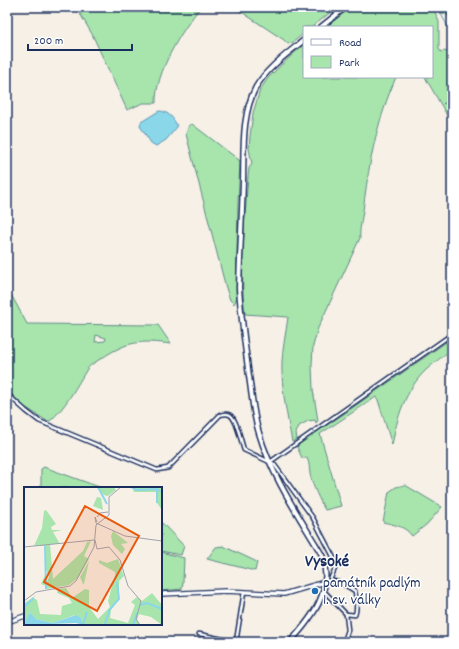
<svg xmlns="http://www.w3.org/2000/svg" width="459" height="649" font-family="Dekko,sans-serif">
<style>
.green{fill:#a7e5ac;stroke:#618a85;fill-rule:evenodd}
.water{fill:#8ad7ea;stroke:#5e94b2}
.lines{fill:none;stroke-linecap:round;stroke-linejoin:round}
.stream{stroke:#5e94b2;stroke-width:1}
.minor-casing{stroke:#1b2f5e;stroke-width:5.5}
.tertiary-casing{stroke:#1b2f5e;stroke-width:6}
.secondary-casing{stroke:#1b2f5e;stroke-width:7}
.minor{stroke:#fff;stroke-width:2.5}
.tertiary{stroke:#fff;stroke-width:3.5}
.secondary{stroke:#fff;stroke-width:4}
.poi-dot{fill:#1f6fb2;stroke:#fff;stroke-width:1.5}
.labels{text-anchor:middle;stroke-width:3;stroke-linejoin:round;paint-order:stroke}
.poi-label{font-size:15px;fill:#1b2f5e;stroke:#fff;text-anchor:start}
.quarter-label{font-size:17px;font-weight:bold;fill:#1b2f5e;stroke:#fff}
.inset-river{fill:none;stroke:#8ad7ea;stroke-width:2}
.inset-road{fill:none;stroke:#9ea3b0;stroke-width:1}
.view{fill:#e8590c;fill-opacity:0.15;stroke:#e8590c;stroke-width:2}
.inset-edge{fill:none;stroke:#1b2f5e;stroke-width:2}
</style>
<rect width="100%" height="100%" fill="#f6f0e7"/>
<filter id="ink" filterUnits="userSpaceOnUse"><feTurbulence type="fractalNoise" baseFrequency=".025" numOctaves="2"/><feDisplacementMap in="SourceGraphic" scale="8" xChannelSelector="R" yChannelSelector="G"/><feConvolveMatrix kernelMatrix="1 2 1 2 8 2 1 2 1" color-interpolation-filters="sRGB"/></filter>
<g filter="url(#ink)">
<g class="green">
<path d="M76,7H201C182,29 155,73 156,103H143L127,110L92,34Z"/>
<path d="M234,7H337L312,27H304V33L292,43L288,44L284,40Z"/>
<path d="M350,7H433L439,22V49L441,52L445,51L452,55V98L443,104L452,99V124L425,77H432V27H325Z"/>
<path d="M438,7H452V20L445,13L442,14Z"/>
<path d="M304,44V77H396C392,87 387,98 384,109C373,140 367,178 363,211C362,218 359,231 360,238L318,328L313,346L312,365L313,389L318,421L316,423L315,420L308,421L299,426L296,433L297,439L292,442C287,415 281,388 282,361C283,346 286,332 288,317L245,314C239,269 245,222 248,176L249,168L252,164L249,149L250,136L253,113L260,90L268,78L277,69Z"/>
<path d="M192,124L239,160L240,162L238,201L236,300L234,304L230,300L226,288L186,134L189,125Z"/>
<path d="M7,287L27,324L158,325L171,344C140,340 128,341 102,358C97,361 90,365 87,369C76,387 66,407 50,421H47L25,407L7,390ZM96,335L106,338L105,341L95,342Z"/>
<path d="M452,338V349C443,356 434,363 426,370C405,390 397,418 392,445L378,400L376,397L320,434L341,506L325,510C319,499 313,487 310,474C309,469 310,464 307,458H302L297,447L303,441L345,413Z"/>
<path d="M44,467L102,488H41V469Z"/>
<path d="M405,485L442,507L427,524L412,536C405,526 395,525 383,522L389,492L396,487Z"/>
<path d="M161,522L184,546L181,555L161,551Z"/>
<path d="M223,546L257,562L255,571L207,559L216,547Z"/>
<path d="M161,552L184,558L183,582L182,589L161,591Z"/>
</g>
<path class="water" d="M159,111C168,111 175,119 177,127L166,140L156,146L151,143L140,126L141,122Z"/>
<g class="lines">
<path class="stream" d="M437,7L452,34"/>
<defs>
<g id="minor">
<path d="M7,394L26,411L39,421L157,470L168,468L220,415C224,414 226,413 230,415C237,419 241,442 244,450L274,464L313,518L337,564L330,580"/>
<path d="M270,462L452,334"/>
<path d="M324,591L346,614L355,615C358,608 356,599 355,591C347,586 335,578 325,582"/>
<path d="M199,634L236,642L270,641"/>
<path d="M236,642L244,592"/>
<path d="M344,642L348,630L346,614"/>
</g>
<g id="tertiary">
<path d="M161,594L226,591L284,594L325,582"/>
<path d="M7,622L25,616"/>
</g>
<g id="secondary">
<path d="M321,27L346,7"/>
<path d="M290,642C313,617 334,590 322,555C299,516 272,477 259,433C253,415 252,395 249,376C245,346 241,317 239,288C240,252 242,216 243,181C244,151 241,115 256,87C267,68 287,54 304,40"/>
</g>
</defs>
<use href="#minor" class="minor-casing"/>
<use href="#tertiary" class="tertiary-casing"/>
<use href="#secondary" class="secondary-casing"/>
<use href="#minor" class="minor"/>
<use href="#tertiary" class="tertiary"/>
<use href="#secondary" class="secondary"/>
</g>
</g>
<circle class="poi-dot" cx="315" cy="591" r="4"/>
<g class="labels">
<g class="poi-label">
<text x="323" y="587">památník padlým<tspan x="323" dy="17">1. sv. války</tspan></text>
</g>
<g class="quarter-label">
<text x="327" y="566">Vysoké</text>
</g>
</g>
<g transform="translate(24 487)">
<rect width="138" height="138" fill="#f6f0e7"/>
<path d="M72,0H90L92,3L84,9L80,8ZM108,0H138V23L133,16L132,5H110ZM73,10L77,11L79,23L69,19ZM22,23L32,37L27,40L28,43H38L29,45L36,57H26L29,92L59,64L63,55L67,54L60,69L65,72L54,91L45,98L22,102L23,96L22,99L17,97L21,88L23,95L25,90L22,83V63L20,59H10L18,41L20,24ZM89,44L104,56L97,57L101,62L98,67L89,58L87,49ZM94,72L100,89L95,94V112L87,123L86,131L104,136L111,118L107,115L113,110L118,114L128,106L138,118V138L127,130L115,127L113,133L116,138H58L57,131L51,128L28,136L12,132L6,125L2,136L0,135L1,116L12,108L9,111L13,113L16,127L37,128L38,119L48,116L45,111L33,106L34,102L42,101L48,111L61,102L65,103V120L74,132L86,120L84,114L91,88V85L75,76V73L83,76ZM65,74L60,97H59L56,90Z" fill="#a7e5ac"/>
<path d="M6,125L12,132L28,136L52,128L57,131L59,138L52,136L0,138Z" fill="#8ad7ea"/>
<path class="inset-river" d="M74,0L83,17M107,0L113,3L133,2L138,5M133,3V16M21,59L22,102M116,118L123,116L138,122M0,137L1,119L10,111M81,137L86,122L95,112L93,95M59,138L63,125M109,138L113,126"/>
<path class="inset-road" d="M73,30L76,26L84,25M73,35L71,30L72,36L101,49L138,54M71,53L73,62L85,60L96,73L104,99L117,114L112,132L116,138M0,60L70,53M0,114L12,105L46,99L52,94L70,60L72,38L85,28V10L97,0"/>
<path class="view" d="M61,19L115,49L73,124L20,95Z"/>
<rect width="138" height="138" class="inset-edge"/>
</g>
<rect width="459" height="649" fill="none" stroke="#fff" stroke-width="24"/>
<rect x="12" y="12" width="435" height="625" fill="none" stroke="#1b2f5e" stroke-width="1.5" filter="url(#ink)"/>
<rect x="303" y="26" width="130" height="52" fill="#ffffff" stroke="#a4acbf"/>
<rect x="311" y="39" width="20" height="6" fill="#ffffff" stroke="#a4acbf"/>
<text x="339" y="46" font-size="12" fill="#1b2f5e">Road</text>
<rect x="311" y="56" width="20" height="12" fill="#a7e5ac" stroke="#a4acbf"/>
<text x="339" y="66" font-size="12" fill="#1b2f5e">Park</text>
<path d="M28 44v6h104v-6" fill="none" stroke="#1b2f5e" stroke-width="2"/>
<text x="34" y="44" font-size="12" fill="#1b2f5e" stroke="#ffffff" stroke-width="3" paint-order="stroke">200 m</text>
</svg>
